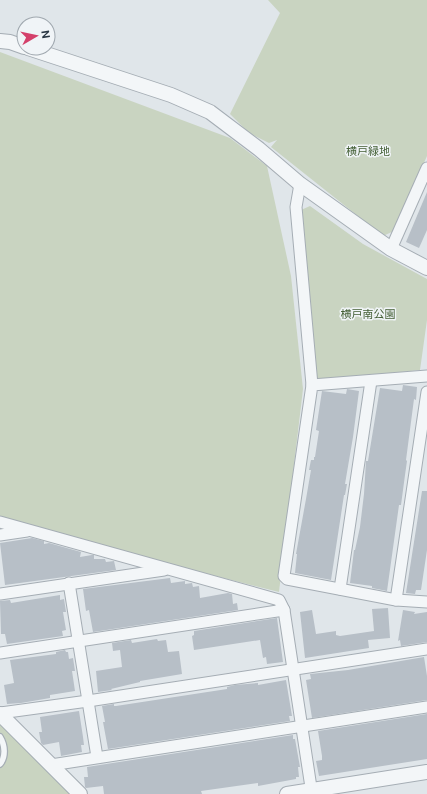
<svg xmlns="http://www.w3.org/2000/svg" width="427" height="794" font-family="'DM Sans','Noto Sans JP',sans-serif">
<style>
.green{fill:#c9d4c1}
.building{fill:#b7bfc7}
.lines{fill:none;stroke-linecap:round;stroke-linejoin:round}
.service-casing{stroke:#a5adb4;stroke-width:8}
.minor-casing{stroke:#a5adb4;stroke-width:13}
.tertiary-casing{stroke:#a5adb4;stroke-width:16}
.service{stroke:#f3f6f8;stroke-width:5.5}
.minor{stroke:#f3f6f8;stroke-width:11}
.tertiary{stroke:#f3f6f8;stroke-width:14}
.labels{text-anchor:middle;stroke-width:3;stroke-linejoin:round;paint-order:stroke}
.park-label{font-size:11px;fill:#435f35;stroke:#f0f4f7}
</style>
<rect width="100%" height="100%" fill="#e0e6ea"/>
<g class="green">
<path d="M268,0H427V156L394,231L383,236L271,147L277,140L269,143L249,133L230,114L280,13Z"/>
<path d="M0,52L230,138L267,166L291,276L303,389L279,592L137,556L0,518Z"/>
<path d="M310,206L363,244L427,279V320L420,370L315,381L301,210Z"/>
<path d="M0,724L71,794H0V768L6,761L7,754L6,740L0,733Z"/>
</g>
<g class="building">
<path d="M427,192V230L419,248L406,242Z"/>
<path d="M403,385L417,387L416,400L414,399L406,460L407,461L405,475L401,505H399L387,591L372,588V586L350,583L354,550H355L360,527L364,494L366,461H368L380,388L402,391Z"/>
<path d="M347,389L359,391L353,437L345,484H347L345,495H344L331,580L295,573L297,554H296L306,499L311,470H309L311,460H314V457H315L319,431L316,430L322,391L346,394Z"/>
<path d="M422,491H427V550L421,590H416L415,594L406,593Z"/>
<path d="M32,538L44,541V544L49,543L81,552L80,557L92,555H94V559H105L106,562L114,561L116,570L5,585L0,543Z"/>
<path d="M170,578L171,583L185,581V584L192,583L193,587L199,586L200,598L228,593L232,594L233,604L237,603L238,610L93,632L89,610L86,611L83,589Z"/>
<path d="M60,595V600L64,599L66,612H63L66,630L62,631L63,636L7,644L5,634H1L0,601L10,600L11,603Z"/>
<path d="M388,608L390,638L368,640L369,648L305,658L300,612L312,610L316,634L336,631V635L340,636L374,631L372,609Z"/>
<path d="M403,610L415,612L414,614L427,612V642L401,646L400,640L398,641Z"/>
<path d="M277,618L283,662L267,664L266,657L263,658L260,640L194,650L192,636L194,635V631Z"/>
<path d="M157,639L158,641L166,640L168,652L179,651L182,674L140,681V682L111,689L112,690L98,692L96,671L122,667L120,650L113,651L112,643L131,640L132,643Z"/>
<path d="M65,650L66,652H68L69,659L73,658L75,671H72L75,691L50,695V698L21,703L7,704L4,685L14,683L10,660L56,654V652Z"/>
<path d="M424,657L427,676V700L312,718L306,680L311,679L310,674L348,670Z"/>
<path d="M286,680L292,716H289L290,721L108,749L103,722H105L102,706L114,704V706H116L227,689V687L235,685L258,683V685Z"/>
<path d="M79,711L83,737L84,745H81L82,752L61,756L59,742L43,745L41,743L39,732H42L40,717Z"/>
<path d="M427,714V759L319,776L316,761L322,760V756L318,731Z"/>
<path d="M293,735V739H295L300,767H298L299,777H296V779L258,786V783L201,791L202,794H104L103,786L86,788L85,787L84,777H88L87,767Z"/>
</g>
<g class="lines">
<defs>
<path id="service" d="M0,737C5,745 6,757 0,764"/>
<g id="minor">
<path d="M300,184L296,207L312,385"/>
<path d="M391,249L427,168"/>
<path d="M427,376L312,385L284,576L287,579L396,600L427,602"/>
<path d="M0,522L279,600L284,610L312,794"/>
<path d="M0,535L27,531"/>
<path d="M69,583L97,757"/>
<path d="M340,589L371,381"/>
<path d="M0,594L164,570"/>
<path d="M396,600L427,392"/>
<path d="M0,653L284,610"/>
<path d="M0,713L88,701L427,649"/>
<path d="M51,765L427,707"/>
</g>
<g id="tertiary">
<path d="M0,41L10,42L24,47"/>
<path d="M28,48L171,95L210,112L259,149L300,184L391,249L427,268"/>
<path d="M0,714L80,794"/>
<path d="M287,794L427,772"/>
</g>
</defs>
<use href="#service" class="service-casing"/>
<use href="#minor" class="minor-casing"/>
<use href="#tertiary" class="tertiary-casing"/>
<use href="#service" class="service"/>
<use href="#minor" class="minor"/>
<use href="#tertiary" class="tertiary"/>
</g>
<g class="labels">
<g class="park-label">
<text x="368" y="155">横戸緑地</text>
<text x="368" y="318">横戸南公園</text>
</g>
</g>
<g transform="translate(36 36) rotate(81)"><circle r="19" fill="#f0f4f7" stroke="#a0a8af"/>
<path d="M0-3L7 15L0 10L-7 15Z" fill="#d4406b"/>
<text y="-6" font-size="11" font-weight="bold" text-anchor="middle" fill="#283542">N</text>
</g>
</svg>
